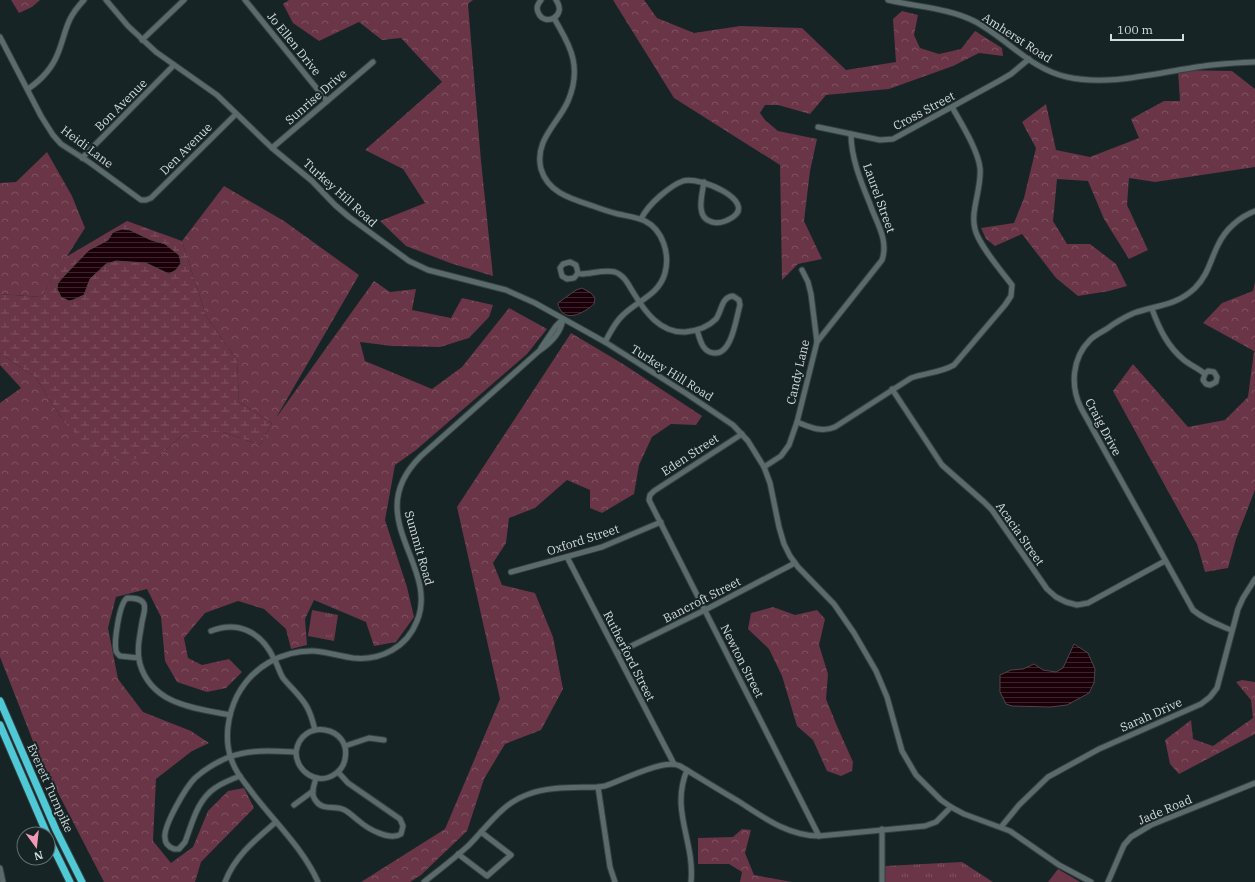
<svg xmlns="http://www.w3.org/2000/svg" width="1255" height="882" font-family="'IBM Plex Serif',serif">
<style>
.forest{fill:url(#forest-crowns)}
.wetland{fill:url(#wetland-marsh)}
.park{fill:url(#park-tufts)}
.pitch{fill:#693547}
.water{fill:url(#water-rules);stroke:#524249}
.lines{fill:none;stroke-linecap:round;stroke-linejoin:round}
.minor-casing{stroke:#343f40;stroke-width:7}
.highway-casing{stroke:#343f40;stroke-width:9}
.minor{stroke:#5b6b6c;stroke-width:5}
.highway{stroke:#4fc9d5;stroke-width:7}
.labels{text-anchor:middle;stroke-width:4;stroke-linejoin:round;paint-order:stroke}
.street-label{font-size:12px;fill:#d3dcdd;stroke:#162425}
</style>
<defs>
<pattern id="forest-crowns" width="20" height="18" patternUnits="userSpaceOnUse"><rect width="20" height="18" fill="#693547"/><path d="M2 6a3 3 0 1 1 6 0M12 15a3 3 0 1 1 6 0" fill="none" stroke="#7e5261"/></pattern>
<pattern id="wetland-marsh" width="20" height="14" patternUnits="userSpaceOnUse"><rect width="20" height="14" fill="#693547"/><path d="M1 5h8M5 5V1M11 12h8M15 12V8" fill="none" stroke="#7e5261"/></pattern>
<pattern id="park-tufts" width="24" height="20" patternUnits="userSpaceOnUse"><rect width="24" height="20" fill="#693547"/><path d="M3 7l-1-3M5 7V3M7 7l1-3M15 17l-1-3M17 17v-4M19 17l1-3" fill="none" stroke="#7e5261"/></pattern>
<pattern id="water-rules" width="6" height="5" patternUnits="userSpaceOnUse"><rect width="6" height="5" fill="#1b0009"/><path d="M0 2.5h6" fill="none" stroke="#3b252c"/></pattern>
</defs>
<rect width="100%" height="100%" fill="#162425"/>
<g class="forest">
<path d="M11,0H40L32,7L19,13Z"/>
<path d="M289,0H473L468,4L481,161L493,276L450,263L406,246L380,221L425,203L403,169L365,150L442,82L401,38L382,40L359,22L319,41L293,23L283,4Z"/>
<path d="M613,0H644L657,18L694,33L740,26L802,28L846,70L896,62L893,19L902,11L918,15L914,35L920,48L939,54L961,49L975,31L1002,48L1003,56L979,53L953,66L889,89L826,95L810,114L778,105H765L760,113L765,120L778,131L817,139L810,171L804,221L822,259L798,264L782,280L780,165L674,98Z"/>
<path d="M1178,70L1232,71L1255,89V167L1155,182L1129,178L1127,205L1148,250L1129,259L1104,219L1088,181L1057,179L1053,221L1067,244H1090L1116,264L1127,286L1109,291L1078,296L1056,278L1022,234L995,246L986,239L981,228L1014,223L1024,198L1036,148L1022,122L1046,104L1056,150L1090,157L1139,138L1131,119L1164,101H1180Z"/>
<path d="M47,152L72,196L85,228L41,297L0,294V183L16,182Z"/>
<path d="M224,186L284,221L359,275L276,418L374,281L390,292L416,289L412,310L451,318L462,298L493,305L489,317L469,338L440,347L392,346L360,342L365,361L432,389L462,367L509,308L547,329L527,354L416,450L395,465L385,520L407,587L414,617L396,642L374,646L366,622L314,600L305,619L307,645L291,649L286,629L264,609L238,601L205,613L184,638L188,658L202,665L229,659L242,672L226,688L207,692L177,682L165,661L161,617L147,589L116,597L108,628L118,679L143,712L191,731L209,743L192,751L156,779L153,841L171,863L193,847L208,811L228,791L244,788L254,808L201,862L195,882H104L38,754L0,657V403L21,388L0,365V353L36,378L64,422L160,456L185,432H223L260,445L272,423L239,402L237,360L206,316L182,241Z"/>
<path d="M1255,282V490L1236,539L1228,568L1205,572L1197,544L1113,391L1133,364L1188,427L1225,420L1248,397L1254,351L1203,323L1222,303L1253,291Z"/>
<path d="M571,333L623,364L702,416L696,425L671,424L652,437L639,465L634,494L602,513L590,508V490L567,480L535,508L509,518L506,543L493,563L502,585L535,593L553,637L563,689L541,730L505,744L484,779L467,831L421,875L410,882H361L445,829L500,699L457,507Z"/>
<path d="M773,607L795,615L817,610L825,619L819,645L828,674L826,699L837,726L853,762L852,771L841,776L827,771L813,740L797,726L782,676L769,649L748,629L751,613Z"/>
<path d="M1242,680L1255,682V734L1179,774L1170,764L1165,740L1191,720L1193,739L1213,746L1253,718L1251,700L1236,682Z"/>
<path d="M742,829L751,830L745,853L754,875L792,882H740L742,872L729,864H698V838L733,837Z"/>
</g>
<path class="wetland" d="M127,221L182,241L206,316L237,360L239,402L272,423L260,445L223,432H185L160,456L119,461L83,441L64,422L36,378L0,353V294L41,297L66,257Z"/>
<g class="park">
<path d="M312,610L338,615L334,641L308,636Z"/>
<path d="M962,862L993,882H885V866Z"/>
<path d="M1058,869L1080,882H1048Z"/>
</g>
<g class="pitch">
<path d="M315,616L323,617L320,634L312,632Z"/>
<path d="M326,617L334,619L331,636L323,634Z"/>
</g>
<g class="water">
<path d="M122,229L130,230L151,240L165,244L179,255L181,263L176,270L169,274L146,263L116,261L106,264L90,279L84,295L73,300L69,301L61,297L57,289L58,283L64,276L89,250L108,240L113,232Z"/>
<path d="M582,288L591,293L595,298L594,304C586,311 571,321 562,312C560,309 558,307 558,303L576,290Z"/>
<path d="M1074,644L1088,653L1095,669L1094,683L1089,693L1067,705L1050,707L1012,706L1006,704L1000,692V675L1011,670L1023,669L1034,664L1043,670L1056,672L1063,668Z"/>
</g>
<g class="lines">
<defs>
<g id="minor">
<path d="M106,0L128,26L156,52L217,95L272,148L312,181L335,205L349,217L409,261L428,270L506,290L535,303L605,342L687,394L733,425L748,441L764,467L770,483L779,527L784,544L790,556L798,567L834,604L854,633L876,671L887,697L902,751L916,775L941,800L951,807L964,814L1010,831L1059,865L1091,882"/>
<path d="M245,0L327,101"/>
<path d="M541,0C538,4 536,7 538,12C544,28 568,16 556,0"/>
<path d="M888,0C917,7 948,8 974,21C1007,38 1030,69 1067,77C1107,86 1152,74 1191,68C1212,64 1234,63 1255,62"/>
<path d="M554,18C561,31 570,44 573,59C576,73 574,87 568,101C558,124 534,140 541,169C548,193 572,199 593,206C601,209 610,212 618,214C627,216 636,217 645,221C663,230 670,254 665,273C659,295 638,300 623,315C615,322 610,333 605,342"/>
<path d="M0,37L41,116L53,135L61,144L89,162L141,200H146L151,198L236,114"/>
<path d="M142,40L184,0"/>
<path d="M28,89C41,80 52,69 58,53C67,30 65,20 84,0"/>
<path d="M818,127L880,140L893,139L999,81L1011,74L1029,59"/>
<path d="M272,148L373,62"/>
<path d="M82,158L174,65"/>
<path d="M641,219C646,209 652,203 660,196C667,190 674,184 683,181C701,176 756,201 733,217C727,221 719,224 712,222C695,218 702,195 704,182"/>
<path d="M578,273L574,278L567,279L562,276L560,268L563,264L570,262L576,265L578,273L581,274C592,274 604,269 615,272C624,275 628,284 633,292C645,312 660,333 685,332C696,331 708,327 716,319C722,311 721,297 733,296L739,300L740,305C736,318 732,355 714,353C702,352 700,339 697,330"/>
<path d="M1152,309C1159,328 1167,346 1184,360C1190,365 1198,368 1205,374L1203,380L1206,384L1210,385L1216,382L1217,377L1214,372L1208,371L1205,374"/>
<path d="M817,342L882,260C889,240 876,222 870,204C861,182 851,158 851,134"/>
<path d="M541,348L556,326L563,319"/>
<path d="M892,389L942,465L984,502L992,510L1047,589L1056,597L1066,602L1077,605L1088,603L1165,561"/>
<path d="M797,422C810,427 821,433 835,427L911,378C925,373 940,373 954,365L1005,305L1011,296L1012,285C1002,272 978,244 975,229C970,211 982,188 980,168C978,150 961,123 952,107"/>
<path d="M742,434L654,491L650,495L649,500L819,836"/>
<path d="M764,467L781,456L789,445L797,422L817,342L811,294L808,282L802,270"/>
<path d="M567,557L674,764"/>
<path d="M511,572L602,547L661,522"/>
<path d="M1231,630C1217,624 1205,620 1193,610L1081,408C1070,386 1072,358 1090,340C1095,335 1102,332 1108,328C1116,322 1125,317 1134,313C1157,305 1176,306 1195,288C1208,275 1210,261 1218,245C1225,230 1239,217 1255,211"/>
<path d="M211,631C239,620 262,633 274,659C278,665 279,672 283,678C291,688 301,696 307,707C311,714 313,722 315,730"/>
<path d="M617,653L705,610L795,563"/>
<path d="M139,658L120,656C118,654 117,654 116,651C114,641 119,604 127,598C133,598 141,598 144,604C146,609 143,616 142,622C140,636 136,650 140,664C152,705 195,708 230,715"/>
<path d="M345,746L369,738L384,740"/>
<path d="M687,770C670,811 695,841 691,882"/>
<path d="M240,776C232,779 222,783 215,788C197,800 192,824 185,842L179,849H174C169,847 165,844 165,838C163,826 186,787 195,778C205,769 217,762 229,757C250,749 274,751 296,752C296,772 318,786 335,774C341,770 344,765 345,759C352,726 301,717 296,752"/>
<path d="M316,778C314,786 310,794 316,801C322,810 333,806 342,809C349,811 353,817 359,821C368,829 390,841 401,834L403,826L400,819L348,783L338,772"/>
<path d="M598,787L610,867L615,882"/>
<path d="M294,805L313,791"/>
<path d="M1001,827L1019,805L1048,777L1099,749L1201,704L1210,697L1217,688L1238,609L1243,598L1255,579"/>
<path d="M882,829V882"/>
<path d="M458,854L487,876L511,855L481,832"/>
<path d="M0,868L3,882"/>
<path d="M225,882C235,856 255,840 276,822"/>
<path d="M318,882C302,846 271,819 248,787C241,778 234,769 231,758C224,739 228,714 237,696C252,667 282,650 314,651C327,652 340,656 353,658C381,661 407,647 417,621C440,565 359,517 421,456L539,351C551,343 561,333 563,319"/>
<path d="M424,882C439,870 455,858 469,845C488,826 502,803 529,794C550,786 576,788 598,787L605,786C623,780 664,758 680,766C700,778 719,790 738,801C763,817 788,836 819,836L925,826L936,822L951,807"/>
<path d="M1108,882L1124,845L1131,837L1151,825L1255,783"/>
</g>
<g id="highway">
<path d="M0,701L56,830L82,882"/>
<path d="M0,725L47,834"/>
<path d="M48,837L70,882"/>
</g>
</defs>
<use href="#minor" class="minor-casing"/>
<use href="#highway" class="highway-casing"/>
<use href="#minor" class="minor"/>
<use href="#highway" class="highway"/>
</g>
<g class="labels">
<g class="street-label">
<text transform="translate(1017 38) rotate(33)" y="4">Amherst Road</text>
<text transform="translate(294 44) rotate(51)" y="4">Jo Ellen Drive</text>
<text transform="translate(316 97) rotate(-41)" y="4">Sunrise Drive</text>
<text transform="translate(121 105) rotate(-45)" y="4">Bon Avenue</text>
<text transform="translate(924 111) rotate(-28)" y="4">Cross Street</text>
<text transform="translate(87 147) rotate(37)" y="4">Heidi Lane</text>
<text transform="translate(186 149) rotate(-45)" y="4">Den Avenue</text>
<text transform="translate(340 193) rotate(42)" y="4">Turkey Hill Road</text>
<text transform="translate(879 198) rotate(70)" y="4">Laurel Street</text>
<text transform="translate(798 372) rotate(-77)" y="4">Candy Lane</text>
<text transform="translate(672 373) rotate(32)" y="4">Turkey Hill Road</text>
<text transform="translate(1103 427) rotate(62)" y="4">Craig Drive</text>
<text transform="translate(690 455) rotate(-33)" y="4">Eden Street</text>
<text transform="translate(1020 534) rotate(55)" y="4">Acacia Street</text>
<text transform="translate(583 540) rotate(-18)" y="4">Oxford Street</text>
<text transform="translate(419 548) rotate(74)" y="4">Summit Road</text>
<text transform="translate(702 600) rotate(-27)" y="4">Bancroft Street</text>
<text transform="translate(629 656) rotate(63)" y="4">Rutherford Street</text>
<text transform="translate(742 661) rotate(63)" y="4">Newton Street</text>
<text transform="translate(1151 715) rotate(-24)" y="4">Sarah Drive</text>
<text transform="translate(50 788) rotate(66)" y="4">Everett Turnpike</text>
<text transform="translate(1165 810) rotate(-23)" y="4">Jade Road</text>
</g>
</g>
<g transform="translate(36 846) rotate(165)"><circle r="19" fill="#162425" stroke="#626e6f"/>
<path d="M0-3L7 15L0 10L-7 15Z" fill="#f09ab5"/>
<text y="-6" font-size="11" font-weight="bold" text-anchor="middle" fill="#d3dcdd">N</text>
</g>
<path d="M1111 34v6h72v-6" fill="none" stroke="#d3dcdd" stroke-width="2"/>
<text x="1117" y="34" font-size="12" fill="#d3dcdd" stroke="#162425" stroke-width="3" paint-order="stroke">100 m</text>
</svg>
